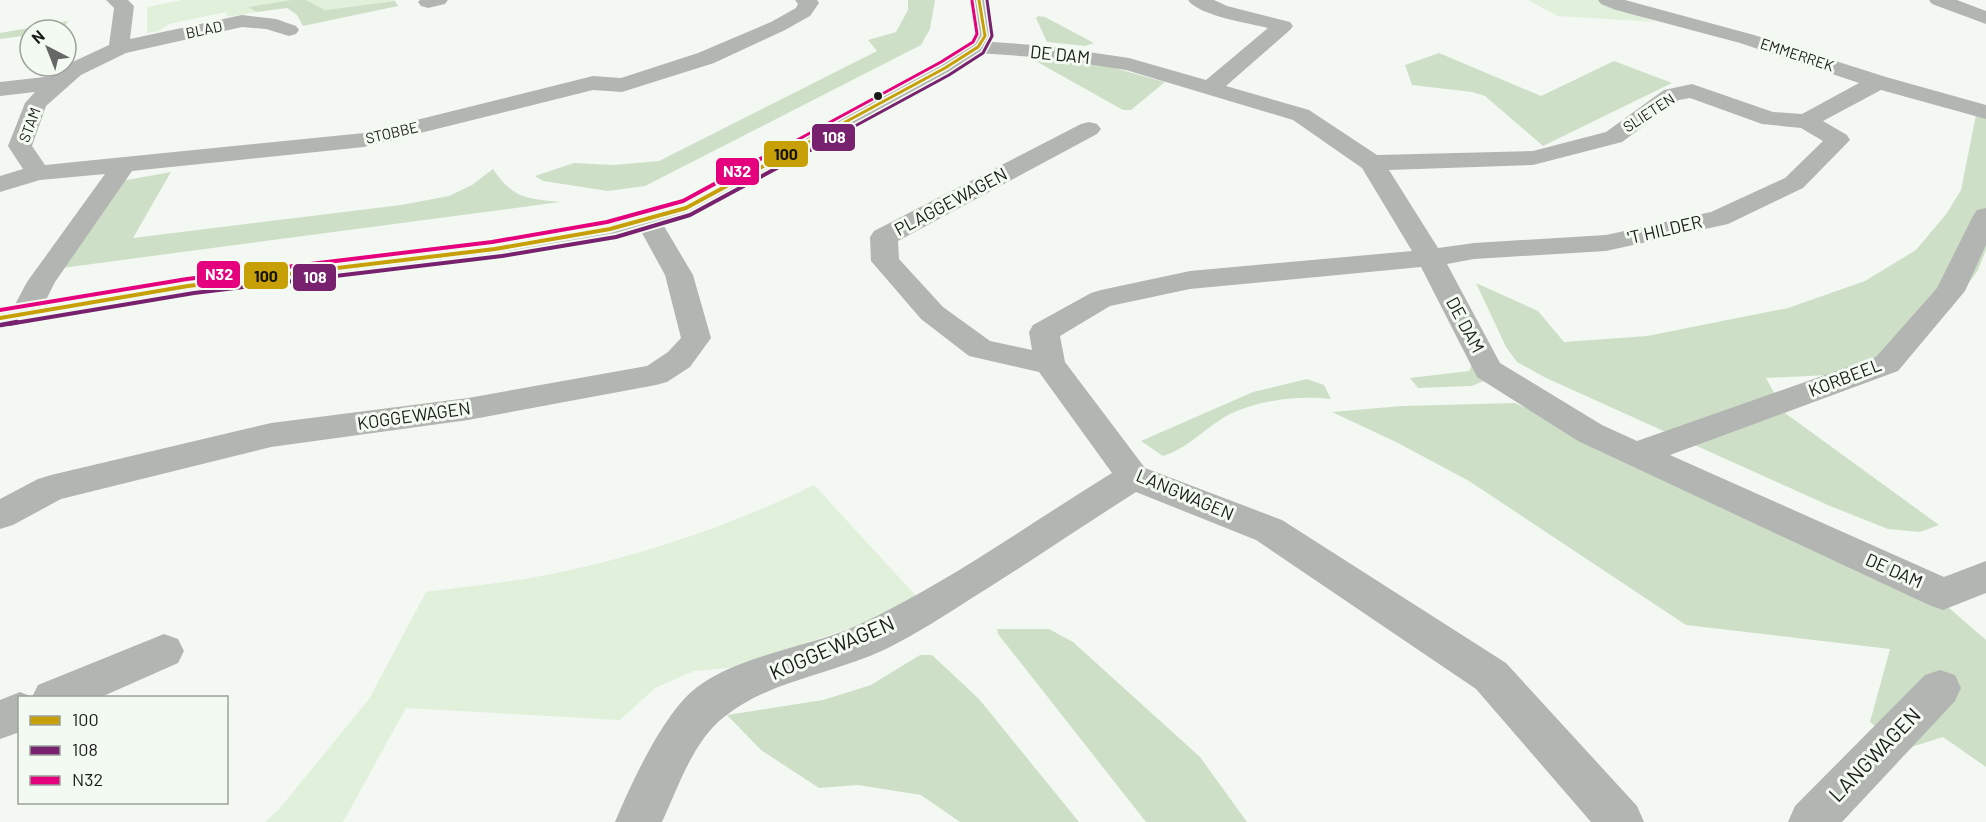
<svg xmlns="http://www.w3.org/2000/svg" width="1986" height="822" font-family="Barlow,sans-serif">
<style>
.green{fill:#e0f0db}
.forest{fill:#cde0c7}
.lines{fill:none;stroke-linecap:round;stroke-linejoin:round}
.minor{fill:#b3b5b2;fill-rule:evenodd}
.tertiary{fill:#b3b5b2;fill-rule:evenodd}
.bus-1-far1-casing{stroke:#f3faf1;stroke-width:6}
.bus-1-casing{stroke:#f3faf1;stroke-width:8}
.bus-2-far2-casing{stroke:#f3faf1;stroke-width:6}
.bus-2-far1-casing{stroke:#f3faf1;stroke-width:8}
.bus-2-casing{stroke:#f3faf1;stroke-width:9}
.bus-3-far1-casing{stroke:#f3faf1;stroke-width:6}
.bus-3-casing{stroke:#f3faf1;stroke-width:8}
.bus-1-far1{stroke:#c6a006;stroke-width:3}
.bus-1{stroke:#c6a006;stroke-width:4}
.bus-2-far2{stroke:#77216f;stroke-width:3}
.bus-2-far1{stroke:#77216f;stroke-width:4}
.bus-2{stroke:#77216f;stroke-width:4.5}
.bus-3-far1{stroke:#e5007d;stroke-width:3}
.bus-3{stroke:#e5007d;stroke-width:4}
.bus-dot{fill:#191b18;stroke:#f3faf1;stroke-width:2}
.labels{text-anchor:middle;stroke-width:6;stroke-linejoin:round;paint-order:stroke}
.far-street-label{font-size:15px;fill:#191b18;stroke:#f3faf1}
.street-label{font-size:18px;fill:#191b18;stroke:#f3faf1}
.near-street-label{font-size:21px;fill:#191b18;stroke:#f3faf1}
.line-badge{stroke:#f3faf1;stroke-width:2}
.badge-label{font-size:16px;text-anchor:middle;font-weight:bold;fill:#fff}
.pale-badge-label{font-size:16px;text-anchor:middle;font-weight:bold;fill:#111}
</style>
<rect width="100%" height="100%" fill="#f4f8f3"/>
<g class="green">
<path d="M182,0H291L249,7L257,12L228,17L226,12L169,24L159,31L147,33V7Z"/>
<path d="M306,0H394L395,1L324,10Z"/>
<path d="M1528,0H1597L1656,22L1558,16Z"/>
<path d="M814,485L919,599L907,608L738,667L694,671L655,688L620,720L406,708L343,822H265L280,808L369,699L426,592C459,587 492,584 525,579C623,562 724,529 814,485Z"/>
</g>
<g class="forest">
<path d="M291,0H306L325,10L395,1L398,6L303,26L297,15L287,8L257,12L248,7Z"/>
<path d="M908,0H935L930,29L921,45L645,186L608,191L543,181L535,176L574,163L613,165L659,161L877,51L868,40L896,32L908,10Z"/>
<path d="M1038,16L1045,17L1094,43L1085,46L1047,42L1036,18Z"/>
<path d="M68,21L62,30H30V35L0,39V33Z"/>
<path d="M1439,53L1541,96L1614,61L1672,83L1543,146L1485,96L1472,92L1412,85L1405,65Z"/>
<path d="M1032,59L1107,66L1165,82L1131,110H1123Z"/>
<path d="M1976,115L1986,118V250L1978,270L1951,308L1898,351L1829,375L1766,378L1785,413L1939,525L1920,532L1888,529L1830,506L1546,378L1517,362L1506,347L1476,283L1538,311L1564,342L1647,336L1788,308L1865,281L1916,250L1947,213L1961,190Z"/>
<path d="M493,169C513,199 527,198 560,202L62,268L121,181L171,172L133,238L401,205L449,196L472,185Z"/>
<path d="M1475,359L1491,378L1472,386L1418,388L1410,378L1469,371Z"/>
<path d="M1307,379L1324,385L1331,399C1299,395 1260,400 1230,414C1207,426 1189,448 1163,456L1141,441L1253,392Z"/>
<path d="M1515,403L1739,505L1918,581L1986,640V767L1943,737L1905,749L1870,722L1890,649L1686,625L1469,481L1396,442L1332,412L1402,406Z"/>
<path d="M997,629H1049L1073,642L1200,757L1247,822H1146L998,634Z"/>
<path d="M920,655H932L979,699L1079,822H960L921,795L858,785L819,788L761,750L727,715L823,700L871,685Z"/>
</g>
<g class="lines">
<g class="minor">
<path d="M106,0H128L134,6L130,39L242,15L276,19L296,26L299,30L296,34L289,36L266,29L242,27L126,53L81,75L46,106L32,146L45,165L364,133L593,76L621,78L698,53L771,22L796,8L798,4L795,0H817L819,3L810,16L785,30L714,63L622,92L593,90L364,147L132,171L55,282L37,318L26,321L15,318L11,312L27,282L105,174L40,180L0,192V176L23,169L8,146L25,103L35,92L0,96V82L53,76L66,65L109,45L114,8Z"/>
<path d="M420,0H448L445,4L428,8L421,6L418,2Z"/>
<path d="M1188,0H1214L1227,6L1290,22L1293,26L1290,30L1226,86L1309,110L1377,155L1533,151L1606,132L1664,90L1692,84L1773,112L1802,114L1859,83L1740,43L1616,10L1601,4L1598,0H1625L1754,35L1886,77L1986,105V119L1881,90L1823,121L1847,135L1850,140L1803,188L1728,224L1606,251L1474,259L1447,264L1500,363L1602,425L1637,441L1876,357L1937,288L1973,216L1977,210L1986,208V245L1965,291L1898,371L1670,455L1944,577L1986,561V593L1943,610L1929,605L1578,441L1477,377L1421,267L1190,289L1110,306L1060,336L1065,362L1145,468L1282,520L1506,663L1637,806L1644,822H1591L1476,689L1256,540L1136,492C1081,527 1027,564 972,598C944,616 916,634 886,649C834,674 770,680 724,717C693,741 678,788 662,822H615C631,784 660,721 690,693C731,656 808,648 858,625C946,584 1029,524 1112,473L1039,372L969,356L921,319L871,261L870,237L874,231L1081,124L1089,122L1097,124L1101,129L1097,134L898,241L899,259L943,307L990,341L1032,350L1029,332L1033,325L1091,293L1101,290L1190,271L1412,251L1362,168L1293,120L1126,70L1048,58L978,53L971,51L967,47L971,43L978,41L1048,46L1129,58L1206,80L1268,28C1249,23 1199,16 1188,0ZM1690,98L1762,124L1801,128L1823,141L1785,178L1711,212L1606,235L1474,243L1438,248L1389,170L1533,165L1622,142L1679,100Z"/>
<path d="M1929,0H1957L1986,11V24L1932,4Z"/>
<path d="M649,214L658,216L693,275L711,338L690,367L667,382L656,385L468,420L271,447L61,499L13,525L0,529V499L38,479L51,475L271,423L468,398L647,366L668,352L681,338L665,275L636,222L640,216Z"/>
<path d="M164,634L178,639L184,651L178,663L99,698H20V732L0,739V700L20,692L32,697L38,685Z"/>
<path d="M1940,670L1955,675L1961,688L1955,701L1842,822H1788L1795,806L1925,675Z"/>
</g>
<path class="tertiary" d="M969,0H989L995,36L985,51L953,73L695,214C591,250 483,258 374,271C248,286 124,302 0,327V309L151,283L512,239L615,221L677,202L937,63L970,43L975,36Z"/>
<defs>
<path id="bus-1-far1" d="M803,145L945,68L978,47L985,36L979,0"/>
<path id="bus-1" d="M0,318L188,286L495,249L610,229L686,208L806,143"/>
<path id="bus-2-far2" d="M820,145L949,75L983,53L992,36L987,0"/>
<path id="bus-2-far1" d="M9,324L194,293L502,256L616,237L690,215L823,143"/>
<path id="bus-2" d="M1,325L17,322"/>
<path id="bus-3-far1" d="M788,145L941,62L973,42L977,34L972,1"/>
<path id="bus-3" d="M0,310L187,279L492,242L607,222L683,201L790,143"/>
</defs>
<use href="#bus-1-far1" class="bus-1-far1-casing"/>
<use href="#bus-1" class="bus-1-casing"/>
<use href="#bus-2-far2" class="bus-2-far2-casing"/>
<use href="#bus-2-far1" class="bus-2-far1-casing"/>
<use href="#bus-2" class="bus-2-casing"/>
<use href="#bus-3-far1" class="bus-3-far1-casing"/>
<use href="#bus-3" class="bus-3-casing"/>
<use href="#bus-1-far1" class="bus-1-far1"/>
<use href="#bus-1" class="bus-1"/>
<use href="#bus-2-far2" class="bus-2-far2"/>
<use href="#bus-2-far1" class="bus-2-far1"/>
<use href="#bus-2" class="bus-2"/>
<use href="#bus-3-far1" class="bus-3-far1"/>
<use href="#bus-3" class="bus-3"/>
</g>
<circle class="bus-dot" cx="878" cy="96" r="5"/>
<g class="labels">
<g class="far-street-label">
<text transform="translate(204 30) rotate(-12)" y="5">BLAD</text>
<text transform="translate(1797 55) rotate(18)" y="5">EMMERREK</text>
<text transform="translate(1649 113) rotate(-33)" y="5">SLIETEN</text>
<text transform="translate(30 125) rotate(-70)" y="5">STAM</text>
<text transform="translate(392 133) rotate(-13)" y="5">STOBBE</text>
</g>
<g class="street-label">
<text transform="translate(1060 55) rotate(6)" y="6">DE DAM</text>
<text transform="translate(951 202) rotate(-28)" y="6">PLAGGEWAGEN</text>
<text transform="translate(1665 230) rotate(-13)" y="6">'T HILDER</text>
<text transform="translate(1465 325) rotate(62)" y="6">DE DAM</text>
<text transform="translate(1845 378) rotate(-21)" y="6">KORBEEL</text>
<text transform="translate(414 416) rotate(-8)" y="6">KOGGEWAGEN</text>
<text transform="translate(1185 495) rotate(23)" y="6">LANGWAGEN</text>
<text transform="translate(1894 571) rotate(24)" y="6">DE DAM</text>
</g>
<g class="near-street-label">
<text transform="translate(832 648) rotate(-23)" y="7">KOGGEWAGEN</text>
<text transform="translate(1875 755) rotate(-46)" y="7">LANGWAGEN</text>
</g>
</g>
<g class="line-badge">
<rect x="811" y="123" width="45" height="29" rx="6" fill="#77216f"/>
<rect x="763" y="140" width="46" height="28" rx="6" fill="#c6a006"/>
<rect x="715" y="157" width="45" height="29" rx="6" fill="#e5007d"/>
<rect x="196" y="260" width="45" height="29" rx="6" fill="#e5007d"/>
<rect x="243" y="261" width="46" height="29" rx="6" fill="#c6a006"/>
<rect x="292" y="263" width="45" height="29" rx="6" fill="#77216f"/>
</g>
<g class="badge-label">
<text x="834" y="143">108</text>
<text x="737" y="177">N32</text>
<text x="219" y="280">N32</text>
<text x="315" y="283">108</text>
</g>
<g class="pale-badge-label">
<text x="786" y="160">100</text>
<text x="266" y="282">100</text>
</g>
<rect x="18" y="696" width="210" height="108" fill="#f3faf1" stroke="#9ca19a" stroke-width="1.5"/>
<rect x="30" y="716" width="30" height="9" fill="#c6a006" stroke="#9ca19a" stroke-width="1.5"/>
<text x="72" y="726" font-size="18" fill="#191b18">100</text>
<rect x="30" y="746" width="30" height="9" fill="#77216f" stroke="#9ca19a" stroke-width="1.5"/>
<text x="72" y="756" font-size="18" fill="#191b18">108</text>
<rect x="30" y="776" width="30" height="9" fill="#e5007d" stroke="#9ca19a" stroke-width="1.5"/>
<text x="72" y="786" font-size="18" fill="#191b18">N32</text>
<g transform="translate(48 48) rotate(318)"><circle r="28" fill="#f3faf1" stroke="#9ca19a" stroke-width="1.5"/>
<path d="M0-4.5L10 22L0 15L-10 22Z" fill="#666865"/>
<text y="-9" font-size="16" font-weight="bold" text-anchor="middle" fill="#191b18">N</text>
</g>
</svg>
